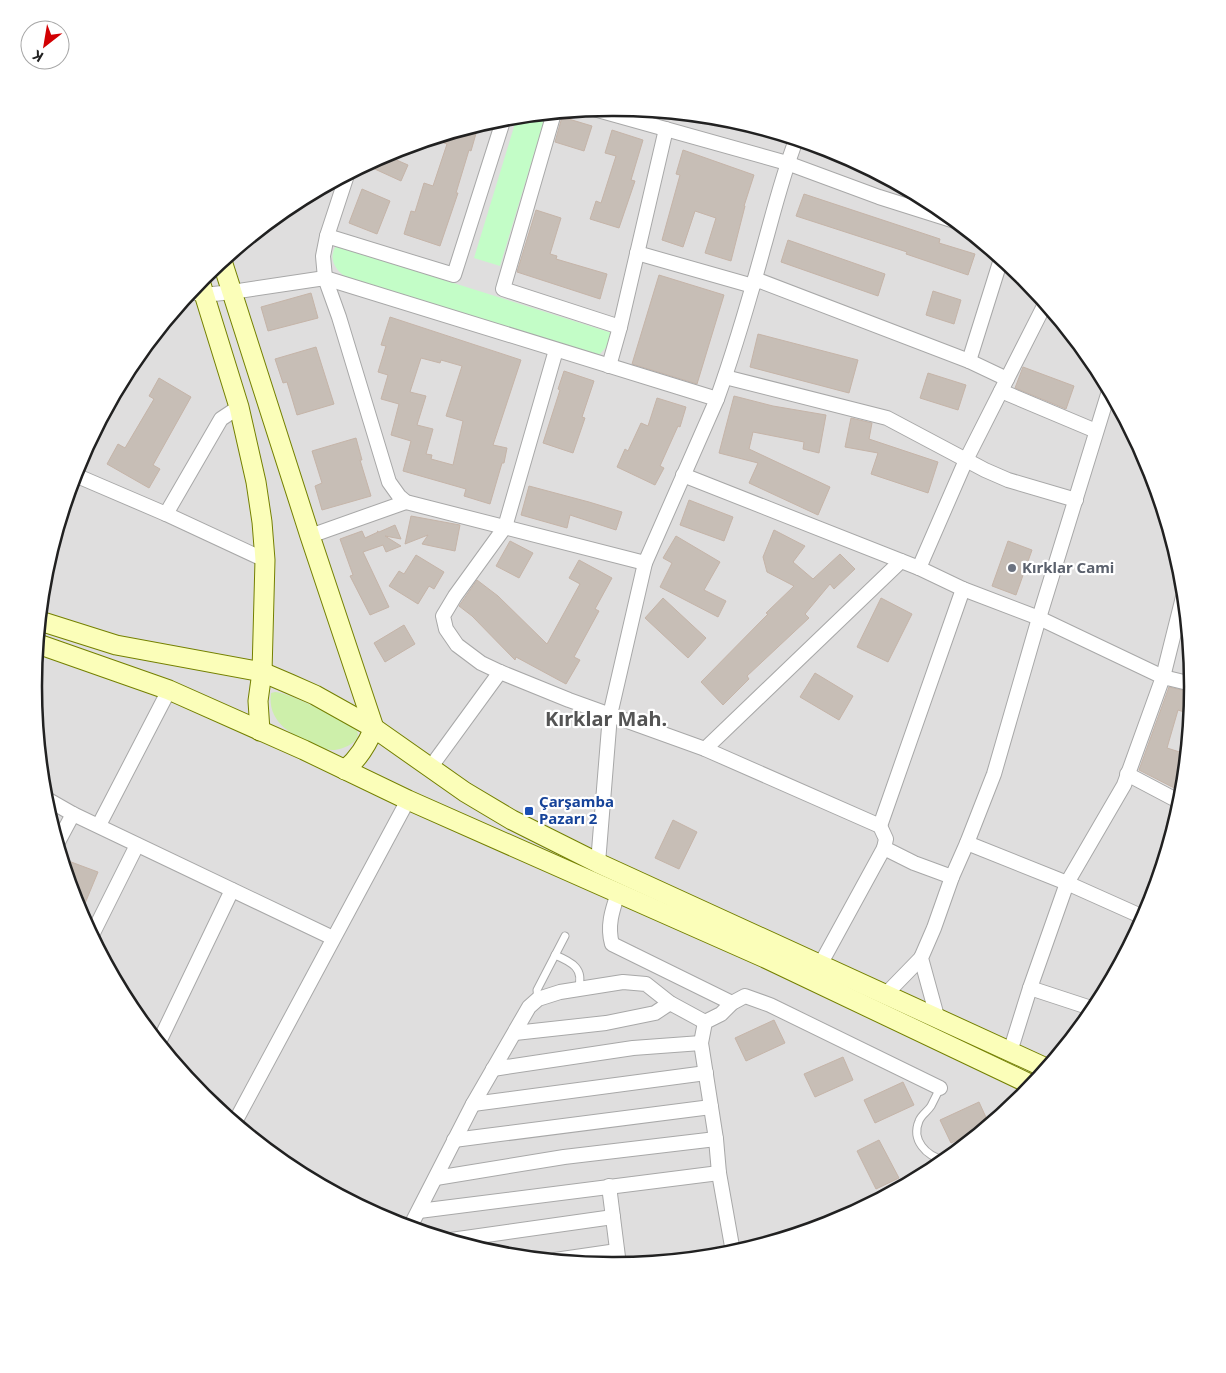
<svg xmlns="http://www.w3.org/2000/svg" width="1226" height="1373" font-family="'Noto Sans',sans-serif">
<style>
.residential{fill:#dfdede}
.grass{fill:#cdefaa}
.park{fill:#c3fdc7}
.building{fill:#c7beb6;stroke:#c5b4a8;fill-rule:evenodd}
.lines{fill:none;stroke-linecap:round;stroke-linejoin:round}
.service-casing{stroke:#a8a8a8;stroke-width:9}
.minor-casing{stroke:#a8a8a8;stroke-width:16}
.secondary-casing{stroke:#748000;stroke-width:21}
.service{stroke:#fff;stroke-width:7}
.minor{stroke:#fff;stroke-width:14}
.secondary{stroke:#fbfeb9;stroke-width:19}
.worship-dot{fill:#6b7280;stroke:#fff;stroke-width:2}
.transit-dot{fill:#1a4fb4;stroke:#fff;stroke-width:2}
.labels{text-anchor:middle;stroke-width:4.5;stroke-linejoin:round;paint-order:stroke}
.worship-label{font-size:15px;font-weight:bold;fill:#5b616d;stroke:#fff;text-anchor:start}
.transit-label{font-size:15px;font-weight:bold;fill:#164399;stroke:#fff;text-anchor:start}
.district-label{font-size:20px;font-weight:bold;fill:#545454;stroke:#fff}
.rim{fill:none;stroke:#212121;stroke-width:2.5}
</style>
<rect width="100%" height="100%" fill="#f2eee7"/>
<circle class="residential" cx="613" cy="686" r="577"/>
<path class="grass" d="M275,692C294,694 336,718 355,728C366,740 343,750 333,750C325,750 318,746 311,743C289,734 267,720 271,693Z"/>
<g class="park">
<path d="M546,114L500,266L474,258L517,117Z"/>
<path d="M336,246L612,333L609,344L599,355L346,277C335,270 328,258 336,246Z"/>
</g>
<g class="building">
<path d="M562,117L592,126L584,151L555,142Z"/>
<path d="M470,127L477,130L471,151L469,150L456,193H458L440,246L404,234L411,211L415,212L424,183L433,186L447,144L432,139Z"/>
<path d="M612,130L643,140L631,180L635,181L619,228L590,219L596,201L601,203L616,156L605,153Z"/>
<path d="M683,150L754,175L744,206H745L731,261L705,253L716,218L695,211L683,247L662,240L680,175L676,174Z"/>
<path d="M385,155L408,165L401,181L366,165Z"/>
<path d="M362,189L390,201L377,234L349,223Z"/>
<path d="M804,194L940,239L939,243L975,254L968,275L906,254L907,252L796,216Z"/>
<path d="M536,210L561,218L550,254L557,256L556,259L607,274L600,299L517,272Z"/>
<path d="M788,240L885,274L878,296L781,262Z"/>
<path d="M659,275L724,295L697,384L632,364Z"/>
<path d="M933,291L961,300L954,324L926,315Z"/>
<path d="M311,293L318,318L268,331L261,307Z"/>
<path d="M390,317L521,360L493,445L507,448L504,463H502L490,504L464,496L466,489L403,471L411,441L391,435L399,404L381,399L388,375L378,372L386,346L381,345ZM421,358L440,363L441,360L462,366L446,416L463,421L453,465L431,459L432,455L426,454L433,429L417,425L426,396L410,392Z"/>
<path d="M758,334L858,360L849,393L750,367Z"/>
<path d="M316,347L334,404L297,415L287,382L283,383L275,359Z"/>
<path d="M1023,367L1074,386L1066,409L1015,388Z"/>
<path d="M564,371L594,381L582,417L585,418L573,453L543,443L560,390L558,389Z"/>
<path d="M928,373L966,385L958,410L920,398Z"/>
<path d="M159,378L191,397L153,465L160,469L149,488L107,464L118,444L125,448L154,399L149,396Z"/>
<path d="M734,396L773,406L826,415L819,453L803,449L804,442L753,432L749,449L830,487L818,515L749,483L758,463L719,453Z"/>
<path d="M657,398L686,407L680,427L678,426L660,466L664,468L655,485L617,467L625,449L628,451L641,423L648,426Z"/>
<path d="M851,418L872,423L869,439L938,462L928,493L871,474L878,453L845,447Z"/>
<path d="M356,438L362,460H360L371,496L322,510L315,486L322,483L312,451Z"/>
<path d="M529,486L589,502L622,512L616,530L570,515L567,528L521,515Z"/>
<path d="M689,500L733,517L724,541L680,525Z"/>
<path d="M411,516L460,525L455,551L422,544L428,535L405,544Z"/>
<path d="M395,525L401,539L385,536L401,546L386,552L383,545L363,552L389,607L370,615L350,576L353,575L340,539L362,531L365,538L378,532L377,531L379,532Z"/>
<path d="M774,530L805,546L793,562L813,579L840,554L855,569L834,589L830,584L805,614L809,618L747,676L749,679L723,705L701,682L768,614L766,613L794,586L767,572L763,557Z"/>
<path d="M676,536L720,562L704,590L726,601L718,617L660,587L672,563L663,558Z"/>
<path d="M510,541L533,553L519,578L496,566Z"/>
<path d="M1008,541L1032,550L1016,595L992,586Z"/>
<path d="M416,555L444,572L434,589L429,586L418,604L389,586L399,571L404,574Z"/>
<path d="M579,560L612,578L595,609L599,611L574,657L580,660L566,684L516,657L515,660L472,616L459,606L477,580L498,596L547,644L580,584L569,578Z"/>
<path d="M663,598L706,638L688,658L645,618Z"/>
<path d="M881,598L912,614L888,662L857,647Z"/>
<path d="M404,625L415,644L385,662L374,643Z"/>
<path d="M815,673L853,696L839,720L800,697Z"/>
<path d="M1169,687L1190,692L1187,713L1178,710L1167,748L1186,754L1182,792L1139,770Z"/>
<path d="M673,820L697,832L679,869L655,858Z"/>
<path d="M63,859L98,872L81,913L78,908Z"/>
<path d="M774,1020L785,1043L746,1061L735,1038Z"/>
<path d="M843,1057L853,1080L815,1097L804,1074Z"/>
<path d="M903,1082L914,1105L875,1123L864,1100Z"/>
<path d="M979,1102L989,1124L984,1128L951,1143L940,1120Z"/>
<path d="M879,1140L899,1178L876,1189L857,1151Z"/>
</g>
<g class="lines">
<defs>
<g id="service">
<path d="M555,955C572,962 585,969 578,989"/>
<path d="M538,999L537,990L565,936"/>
<path d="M940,1088C937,1094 934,1100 931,1106C928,1111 921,1115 919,1121C911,1140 926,1156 944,1160"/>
</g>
<g id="minor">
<path d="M594,109L787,163L879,197L955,221"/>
<path d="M554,113L503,289L620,327"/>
<path d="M347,175L327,236L323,256L325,278L339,317L389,482L399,496L406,502L645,563"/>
<path d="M327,236L454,275L504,118"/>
<path d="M637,253L753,286"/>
<path d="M755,279L969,361L1007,379"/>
<path d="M191,292L204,295L232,292L325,278L717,399"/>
<path d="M556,350L505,527L455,596L443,616L446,629L457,645L481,663L500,672L569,700L705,749L880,826L886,839L884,848L914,863L952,877"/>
<path d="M969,361L1001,259"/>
<path d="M609,366L620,327L666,129"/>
<path d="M725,377L887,418L985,470L1008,480L1076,500"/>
<path d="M1001,391L1096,431"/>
<path d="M75,475L166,514L265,560"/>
<path d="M683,475L919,568L963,589L1039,618L1163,677L1192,684"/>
<path d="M166,514L221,419L239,407"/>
<path d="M310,536L406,502"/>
<path d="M919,568L966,460L1045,304"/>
<path d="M705,749L901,561"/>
<path d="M430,768L500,672"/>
<path d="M1127,774L1180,802"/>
<path d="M45,798L73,814L333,938"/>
<path d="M99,825L169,690"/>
<path d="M880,826L963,589"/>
<path d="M58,842L73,814"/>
<path d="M967,843L1067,883L1143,917"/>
<path d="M598,863L610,715L645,563L717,399C735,349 750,297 764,246C774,210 783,174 796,140"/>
<path d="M618,893C612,911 607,926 612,944L732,1003"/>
<path d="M92,935L137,845"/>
<path d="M820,965L884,848"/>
<path d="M1030,988L1094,1009"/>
<path d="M885,995L921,958"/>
<path d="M938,1020L921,958L934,928L952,877L967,843L994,774L1039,618L1109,391"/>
<path d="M515,1033L606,1023L655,1013L670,1003"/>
<path d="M159,1042L232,890"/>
<path d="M1010,1052L1030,988L1067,883L1124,785L1163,677L1183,597"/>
<path d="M493,1069L633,1048L701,1043"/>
<path d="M473,1104L706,1073"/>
<path d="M235,1122L408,800"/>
<path d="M454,1140L711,1107"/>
<path d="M436,1178L564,1157L716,1139"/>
<path d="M609,1186L619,1265"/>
<path d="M419,1211L719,1173"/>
<path d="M410,1227L473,1104L529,1007L538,999L560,992L623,982L646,984L670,1003L705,1022"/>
<path d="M451,1240L613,1217"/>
<path d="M733,1252L719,1173L716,1139L701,1043L705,1022L721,1014L732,1003L745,996L770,1005L940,1088"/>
<path d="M555,1260L617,1251"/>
</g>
<g id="secondary">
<path d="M222,261L310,536L374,728C367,745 359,758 345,770"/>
<path d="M200,281L239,407L256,482L262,522L265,560L262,672L258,701L260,731"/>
<path d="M40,621L116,645L262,672L290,684L315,695L374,728L465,792L512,820L598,863L1046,1068"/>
<path d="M38,644L169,690L304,750L408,800L765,958L1032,1085"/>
</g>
</defs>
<use href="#service" class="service-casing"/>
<use href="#minor" class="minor-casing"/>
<use href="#secondary" class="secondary-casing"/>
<use href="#service" class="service"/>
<use href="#minor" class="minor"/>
<use href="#secondary" class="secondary"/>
</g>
<circle class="worship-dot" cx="1012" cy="568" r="5"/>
<rect class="transit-dot" x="524" y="806" width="10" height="10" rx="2.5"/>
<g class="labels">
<g class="worship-label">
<text x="1022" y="573">Kırklar Cami</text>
</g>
<g class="transit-label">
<text x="539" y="807">Çarşamba<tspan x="539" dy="17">Pazarı 2</tspan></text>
</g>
<g class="district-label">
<text x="606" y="726">Kırklar Mah.</text>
</g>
</g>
<path d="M0 0H1226V1373H0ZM612 116H614A570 570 0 0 1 1184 686V687A570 570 0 0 1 614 1257H612A570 570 0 0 1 42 687V686A570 570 0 0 1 612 116Z" fill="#fff" fill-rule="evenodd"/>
<path class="rim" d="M612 116H614A570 570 0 0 1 1184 686V687A570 570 0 0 1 614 1257H612A570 570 0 0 1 42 687V686A570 570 0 0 1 612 116Z"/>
<g transform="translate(45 45) rotate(211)"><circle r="24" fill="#ffffff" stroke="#a6a6a6"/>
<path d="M0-4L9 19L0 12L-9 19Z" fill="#d20003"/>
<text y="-8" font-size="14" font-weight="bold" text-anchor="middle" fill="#212121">K</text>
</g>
</svg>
